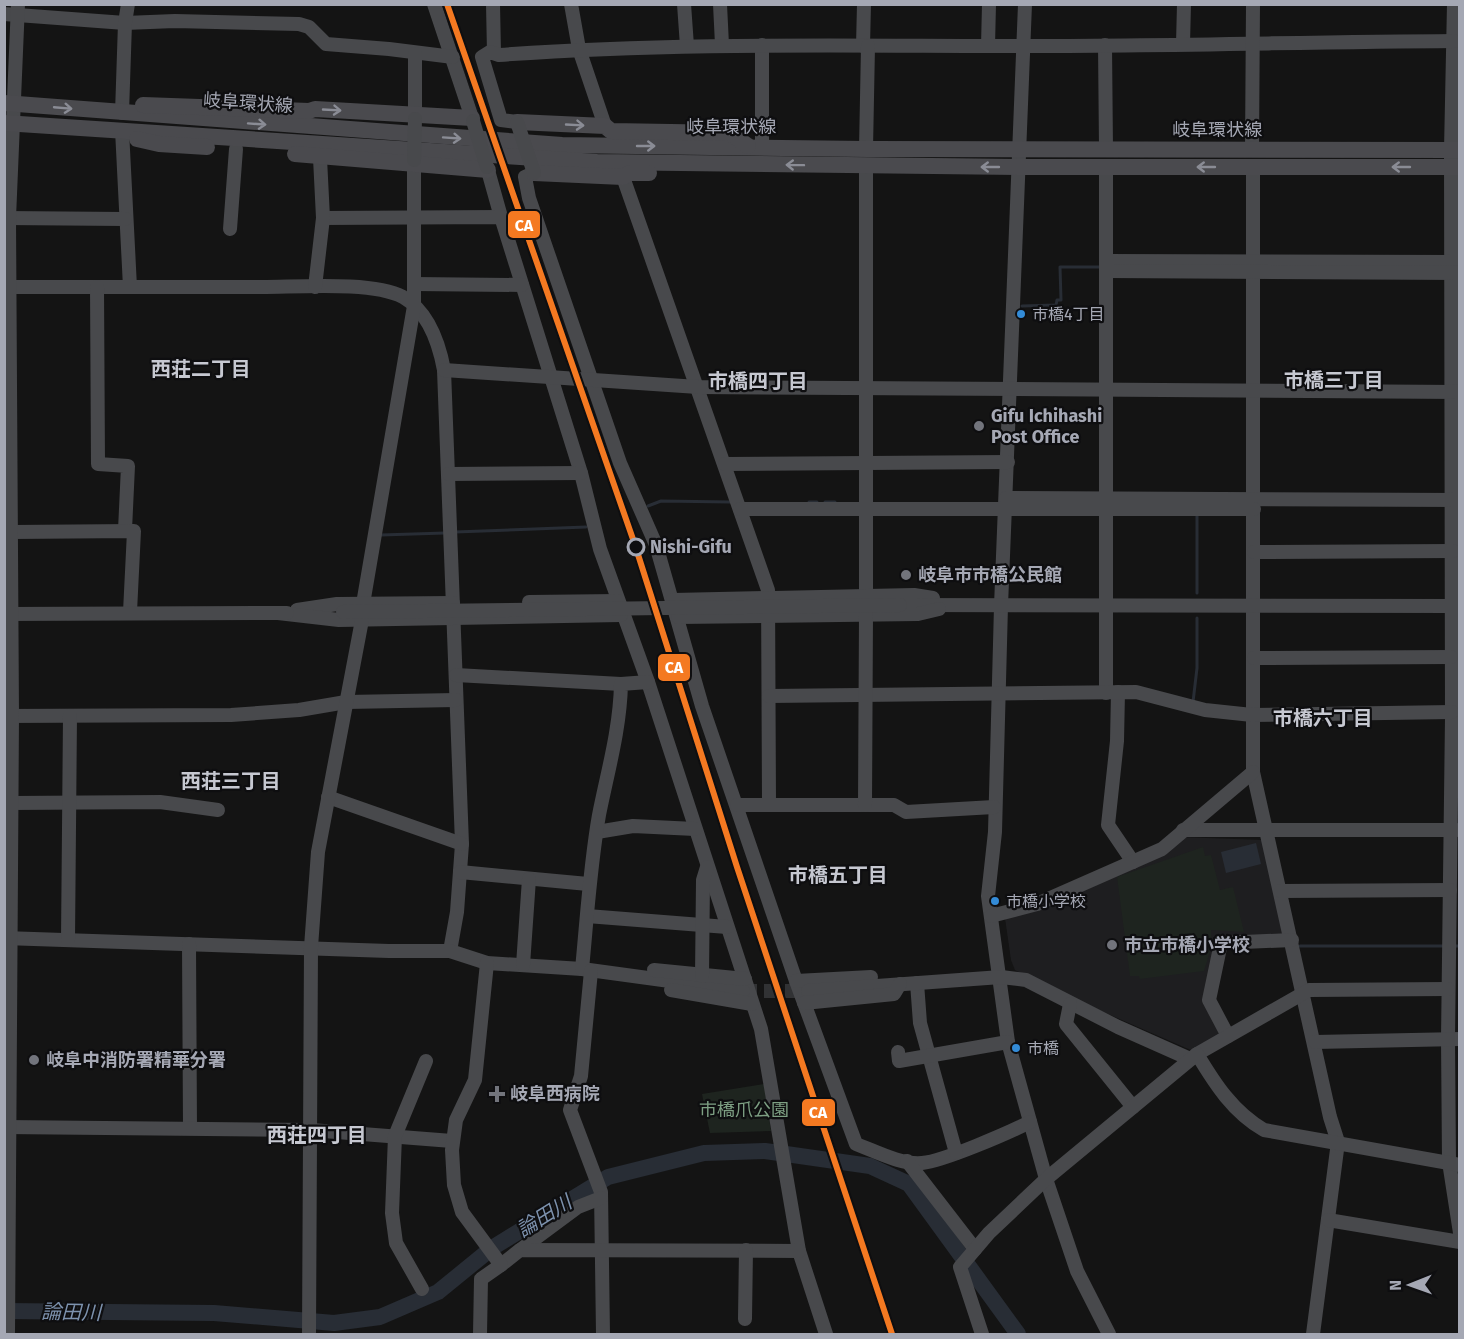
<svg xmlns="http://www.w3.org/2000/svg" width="1464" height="1339" font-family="'Fira Sans','Noto Sans JP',sans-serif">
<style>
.built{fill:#1e1e20}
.green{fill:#1e241f}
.water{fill:#282d35}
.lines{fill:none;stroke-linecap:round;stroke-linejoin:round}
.stream{stroke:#282d35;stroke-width:3}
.river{stroke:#282d35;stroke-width:16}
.minor-tunnel{stroke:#313234;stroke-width:14;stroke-dasharray:14 7;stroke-linecap:butt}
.minor{stroke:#48494c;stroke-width:14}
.major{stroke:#4a4a4e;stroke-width:16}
.minor-bridge{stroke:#48494c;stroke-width:14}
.rail-1-casing{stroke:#0e0e10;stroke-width:10}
.rail-1{stroke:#f47921;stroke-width:6}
.oneway{stroke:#8a8c95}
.bus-dot{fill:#338bd7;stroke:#0e0e10;stroke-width:2}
.poi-dot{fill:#72747c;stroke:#0e0e10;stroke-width:2}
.stop-dot{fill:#0e0e10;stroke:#a5a8b4;stroke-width:3}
.labels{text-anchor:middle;stroke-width:4.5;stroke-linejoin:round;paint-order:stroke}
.bus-label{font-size:16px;fill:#a5a8b4;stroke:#0e0e10;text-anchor:start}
.street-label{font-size:18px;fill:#a5a8b4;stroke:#0e0e10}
.poi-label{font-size:18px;font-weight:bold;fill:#a5a8b4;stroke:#0e0e10;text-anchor:start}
.stop-label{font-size:18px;font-weight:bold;fill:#a5a8b4;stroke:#0e0e10;text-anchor:start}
.park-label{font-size:18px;fill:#7d9f83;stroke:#0e0e10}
.neighbourhood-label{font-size:20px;font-weight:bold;fill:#c6c8d1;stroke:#0e0e10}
.water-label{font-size:20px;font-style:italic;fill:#7d92ae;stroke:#0e0e10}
.line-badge{stroke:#0e0e10;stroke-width:2}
.badge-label{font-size:16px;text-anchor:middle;font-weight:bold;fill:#fff}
</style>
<rect width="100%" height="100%" fill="#141414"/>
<path class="built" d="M1179,837L1263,840L1285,936H1215L1217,953L1205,1000L1223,1035L1193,1051L1046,987L1015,970L1011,960L1005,918Z"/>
<g class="green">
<path d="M1203,847L1205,856L1211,855L1220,890L1233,887L1244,932L1211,930V948L1204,971L1140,979L1139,976H1130L1117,877Z"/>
<path d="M764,1084L771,1131L710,1133L702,1094Z"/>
</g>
<path class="water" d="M1256,843L1261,864L1226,873L1221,852Z"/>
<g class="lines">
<g class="stream">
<path d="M1022,306L1056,305L1057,300H1061L1060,267H1101"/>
<path d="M809,502H817"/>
<path d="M825,502H835"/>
<path d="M648,506L661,501L730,502"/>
<path d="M1197,514V593"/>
<path d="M455,532L586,527"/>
<path d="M381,535L445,533"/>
<path d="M1193,702L1197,668V618"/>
<path d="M1300,946H1443"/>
<path d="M1456,946H1460"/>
</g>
<path class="river" d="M4,1311L214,1313L334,1323L380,1317L438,1292L492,1248L608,1177L704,1153L765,1151L870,1166L909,1184L1018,1334"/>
<path class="minor-tunnel" d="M743,991H808"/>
<g class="minor">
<path d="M434,4L473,121"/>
<path d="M493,4L494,53"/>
<path d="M571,4L579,49L605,126"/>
<path d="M684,4L687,46"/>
<path d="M720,4L722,45"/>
<path d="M1025,4L1001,606L995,832L988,896L1008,1042L1046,1179L1077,1271L1109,1334"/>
<path d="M1454,4L1451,150L1452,717L1448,1039L1449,1162L1460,1233"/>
<path d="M4,14L125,23L175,21L299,24L309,27L326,44L389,49L453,57"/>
<path d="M1183,44L1184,4"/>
<path d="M762,45V146"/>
<path d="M1105,45L1106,149"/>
<path d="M863,46L864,4"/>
<path d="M988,46L989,4"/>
<path d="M122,113L125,23L128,4"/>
<path d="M415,119V54"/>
<path d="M517,122L501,120L482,57L490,52L499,55C673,42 847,46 1022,46C1166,46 1310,42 1454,41"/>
<path d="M122,130L130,287"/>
<path d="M866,149L868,46"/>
<path d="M1252,149L1253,4"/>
<path d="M487,167L501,217"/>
<path d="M1253,167V772L1330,1117L1338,1142L1313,1334"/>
<path d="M534,173L525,177L529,198L620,463L656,545L702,706L796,981L856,1144C875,1151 901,1165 922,1163C944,1161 1008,1133 1030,1122"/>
<path d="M623,177L768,590L769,803"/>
<path d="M4,218L125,219"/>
<path d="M323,218L501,217L581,473L600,549L648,682L761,1029L799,1251L826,1334"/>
<path d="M230,229L236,149"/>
<path d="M1106,261L1460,262"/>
<path d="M1106,271L1460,273"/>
<path d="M414,284L522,285"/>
<path d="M10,287C94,287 178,287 262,287C299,287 372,281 403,297C429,312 439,343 444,370L462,844L457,912L450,951"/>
<path d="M97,287L98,464L128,466L125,530"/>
<path d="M315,287L323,218L320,158"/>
<path d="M444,370L698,387L1460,392"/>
<path d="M725,464L1008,462"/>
<path d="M449,474L581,473"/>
<path d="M1006,498L1460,500"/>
<path d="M740,509H1254"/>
<path d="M12,532L134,531L130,612"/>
<path d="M1254,552L1453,551"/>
<path d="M866,595V166"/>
<path d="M673,600L914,595L933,598"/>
<path d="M529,602L618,601"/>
<path d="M363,604L414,306V160"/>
<path d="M900,605L1460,606"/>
<path d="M297,610L337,604L453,603"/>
<path d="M278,613L339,620L621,615"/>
<path d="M4,614L287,613"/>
<path d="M678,617L918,614L939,609"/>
<path d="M1254,658L1451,657"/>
<path d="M456,675L621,684"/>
<path d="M1118,692L1117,741L1108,825L1133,862"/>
<path d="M1106,693V166"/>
<path d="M769,696L1136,692L1205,710L1252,715L1452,712"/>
<path d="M4,716L231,715L299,710L346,702L456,700"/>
<path d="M328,797L462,844"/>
<path d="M11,803L160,802L218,810"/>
<path d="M737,805H894L906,812L994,807"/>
<path d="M865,805L866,615"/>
<path d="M1183,830H1457"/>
<path d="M597,832L633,826L695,829"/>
<path d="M460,872L588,884"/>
<path d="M1281,891L1450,890"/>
<path d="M587,916L727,927"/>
<path d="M991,916L1037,904L1162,849L1253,772"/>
<path d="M4,938L389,951H450L487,963L582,969L743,991"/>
<path d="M68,940L70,716"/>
<path d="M189,944L190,1128"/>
<path d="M523,965L529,879"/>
<path d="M582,969C587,918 590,866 599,815C608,770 620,729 621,684L648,682"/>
<path d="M654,970L745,979"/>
<path d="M591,971L581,1076L570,1110L601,1192L603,1334"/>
<path d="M702,976L703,880L707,867"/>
<path d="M796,981L871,977"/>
<path d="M917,983L920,1023L956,1153"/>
<path d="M671,990L752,1004"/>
<path d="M808,991L1001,977L1026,980L1118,1027L1190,1059"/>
<path d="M804,1003L894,994L900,984"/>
<path d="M1070,1004L1066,1024L1133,1107"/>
<path d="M1228,1036L1209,1000L1221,943L1292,940"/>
<path d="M1315,1042L1460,1039"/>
<path d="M898,1052L899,1061L1008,1042"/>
<path d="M1197,1054L1309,990L1448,989"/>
<path d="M4,1127L311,1130L452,1141"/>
<path d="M907,1161L975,1249"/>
<path d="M1328,1220L1460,1242"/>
<path d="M520,1250L578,1207L601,1198"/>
<path d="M501,1265L520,1250L799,1251"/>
<path d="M422,1289L396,1243L392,1213L395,1136L426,1061"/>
<path d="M745,1319L746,1250"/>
<path d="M8,1334L12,716L9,218L18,4"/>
<path d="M309,1334L311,947L318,852L362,620"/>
<path d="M480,1334L481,1279L501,1265L462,1212L454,1185L452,1150L456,1120L475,1080L487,963"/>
<path d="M982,1334L960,1267L989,1233L1046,1179L1197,1054C1215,1084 1233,1112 1264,1130L1460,1165"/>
</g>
<g class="major">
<path d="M4,103L562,145L866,149L1460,150"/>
<path d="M143,105L309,111L315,109L472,118"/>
<path d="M517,122L605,126L611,131L730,133L748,146"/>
<path d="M4,123L597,162L1019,167H1460"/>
<path d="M137,139L159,144L207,147"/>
<path d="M295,154L488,170"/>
<path d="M534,173L623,177L630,173H649"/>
</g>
<g class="minor-bridge">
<path d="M473,121L487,167"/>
<path d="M517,122L534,173"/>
<path d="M414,160L415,119"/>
<path d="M343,612L900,605"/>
</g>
<defs>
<path id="rail-1" d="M447,4L635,545L737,867L892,1334"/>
</defs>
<use href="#rail-1" class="rail-1-casing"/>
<use href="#rail-1" class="rail-1"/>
</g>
<defs><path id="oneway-shaft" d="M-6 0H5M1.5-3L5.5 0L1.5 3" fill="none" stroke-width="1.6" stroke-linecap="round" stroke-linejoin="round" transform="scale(1.5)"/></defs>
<g class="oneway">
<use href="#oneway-shaft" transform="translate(63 108) rotate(5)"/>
<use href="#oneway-shaft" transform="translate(332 110) rotate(3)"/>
<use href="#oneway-shaft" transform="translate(257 124) rotate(4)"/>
<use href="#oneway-shaft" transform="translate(575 125) rotate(3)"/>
<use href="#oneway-shaft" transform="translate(452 138) rotate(4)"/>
<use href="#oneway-shaft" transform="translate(646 146)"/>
<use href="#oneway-shaft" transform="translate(795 165) rotate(-179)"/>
<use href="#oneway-shaft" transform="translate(990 167) rotate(-180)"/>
<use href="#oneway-shaft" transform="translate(1206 167) rotate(-180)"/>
<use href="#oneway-shaft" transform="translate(1401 167) rotate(180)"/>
</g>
<g class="bus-dot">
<circle cx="1021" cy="314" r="5"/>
<circle cx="995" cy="901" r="5"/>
<circle cx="1016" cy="1048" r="5"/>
</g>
<g class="poi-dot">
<circle cx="979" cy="426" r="6"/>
<circle cx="906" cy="575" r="6"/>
<circle cx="1112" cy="945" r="6"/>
<circle cx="34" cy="1060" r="6"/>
<path d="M494 1085h6v6h6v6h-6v6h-6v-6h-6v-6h6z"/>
</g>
<circle class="stop-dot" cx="636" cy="547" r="8"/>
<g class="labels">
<g class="bus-label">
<text x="1032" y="320">市橋4丁目</text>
<text x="1006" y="907">市橋小学校</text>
<text x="1027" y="1054">市橋</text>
</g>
<g class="street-label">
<text transform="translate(248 103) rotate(4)" y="6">岐阜環状線</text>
<text x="731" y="133">岐阜環状線</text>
<text x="1217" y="136">岐阜環状線</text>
</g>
<g class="poi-label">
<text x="991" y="422">Gifu Ichihashi<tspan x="991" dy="21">Post Office</tspan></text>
<text x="918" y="581">岐阜市市橋公民館</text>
<text x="1124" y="951">市立市橋小学校</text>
<text x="46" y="1066">岐阜中消防署精華分署</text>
<text x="510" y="1100">岐阜西病院</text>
</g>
<g class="stop-label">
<text x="650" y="553">Nishi-Gifu</text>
</g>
<g class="park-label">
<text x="744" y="1116">市橋爪公園</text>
</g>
<g class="neighbourhood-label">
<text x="201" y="376">西荘二丁目</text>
<text x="1334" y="387">市橋三丁目</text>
<text x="758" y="388">市橋四丁目</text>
<text x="1323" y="725">市橋六丁目</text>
<text x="231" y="788">西荘三丁目</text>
<text x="838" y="882">市橋五丁目</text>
<text x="317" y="1142">西荘四丁目</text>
</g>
<g class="water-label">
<text transform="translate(544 1216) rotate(-32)" y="7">論田川</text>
<text transform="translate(71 1312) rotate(1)" y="7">論田川</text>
</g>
</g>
<g class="line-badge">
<rect x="507" y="210" width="34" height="29" rx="6" fill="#f47921"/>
<rect x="657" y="653" width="34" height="29" rx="6" fill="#f47921"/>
<rect x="801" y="1098" width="35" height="29" rx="6" fill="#f47921"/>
</g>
<g class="badge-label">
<text x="524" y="231">CA</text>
<text x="674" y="673">CA</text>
<text x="818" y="1118">CA</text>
</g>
<rect width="1464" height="1339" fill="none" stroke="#a5a8b4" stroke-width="12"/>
<g transform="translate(1410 1285) rotate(269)" stroke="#0e0e10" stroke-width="4.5" paint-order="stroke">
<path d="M0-4.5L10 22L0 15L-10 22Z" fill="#a5a8b4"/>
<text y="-9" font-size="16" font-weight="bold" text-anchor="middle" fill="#a5a8b4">N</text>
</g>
</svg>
